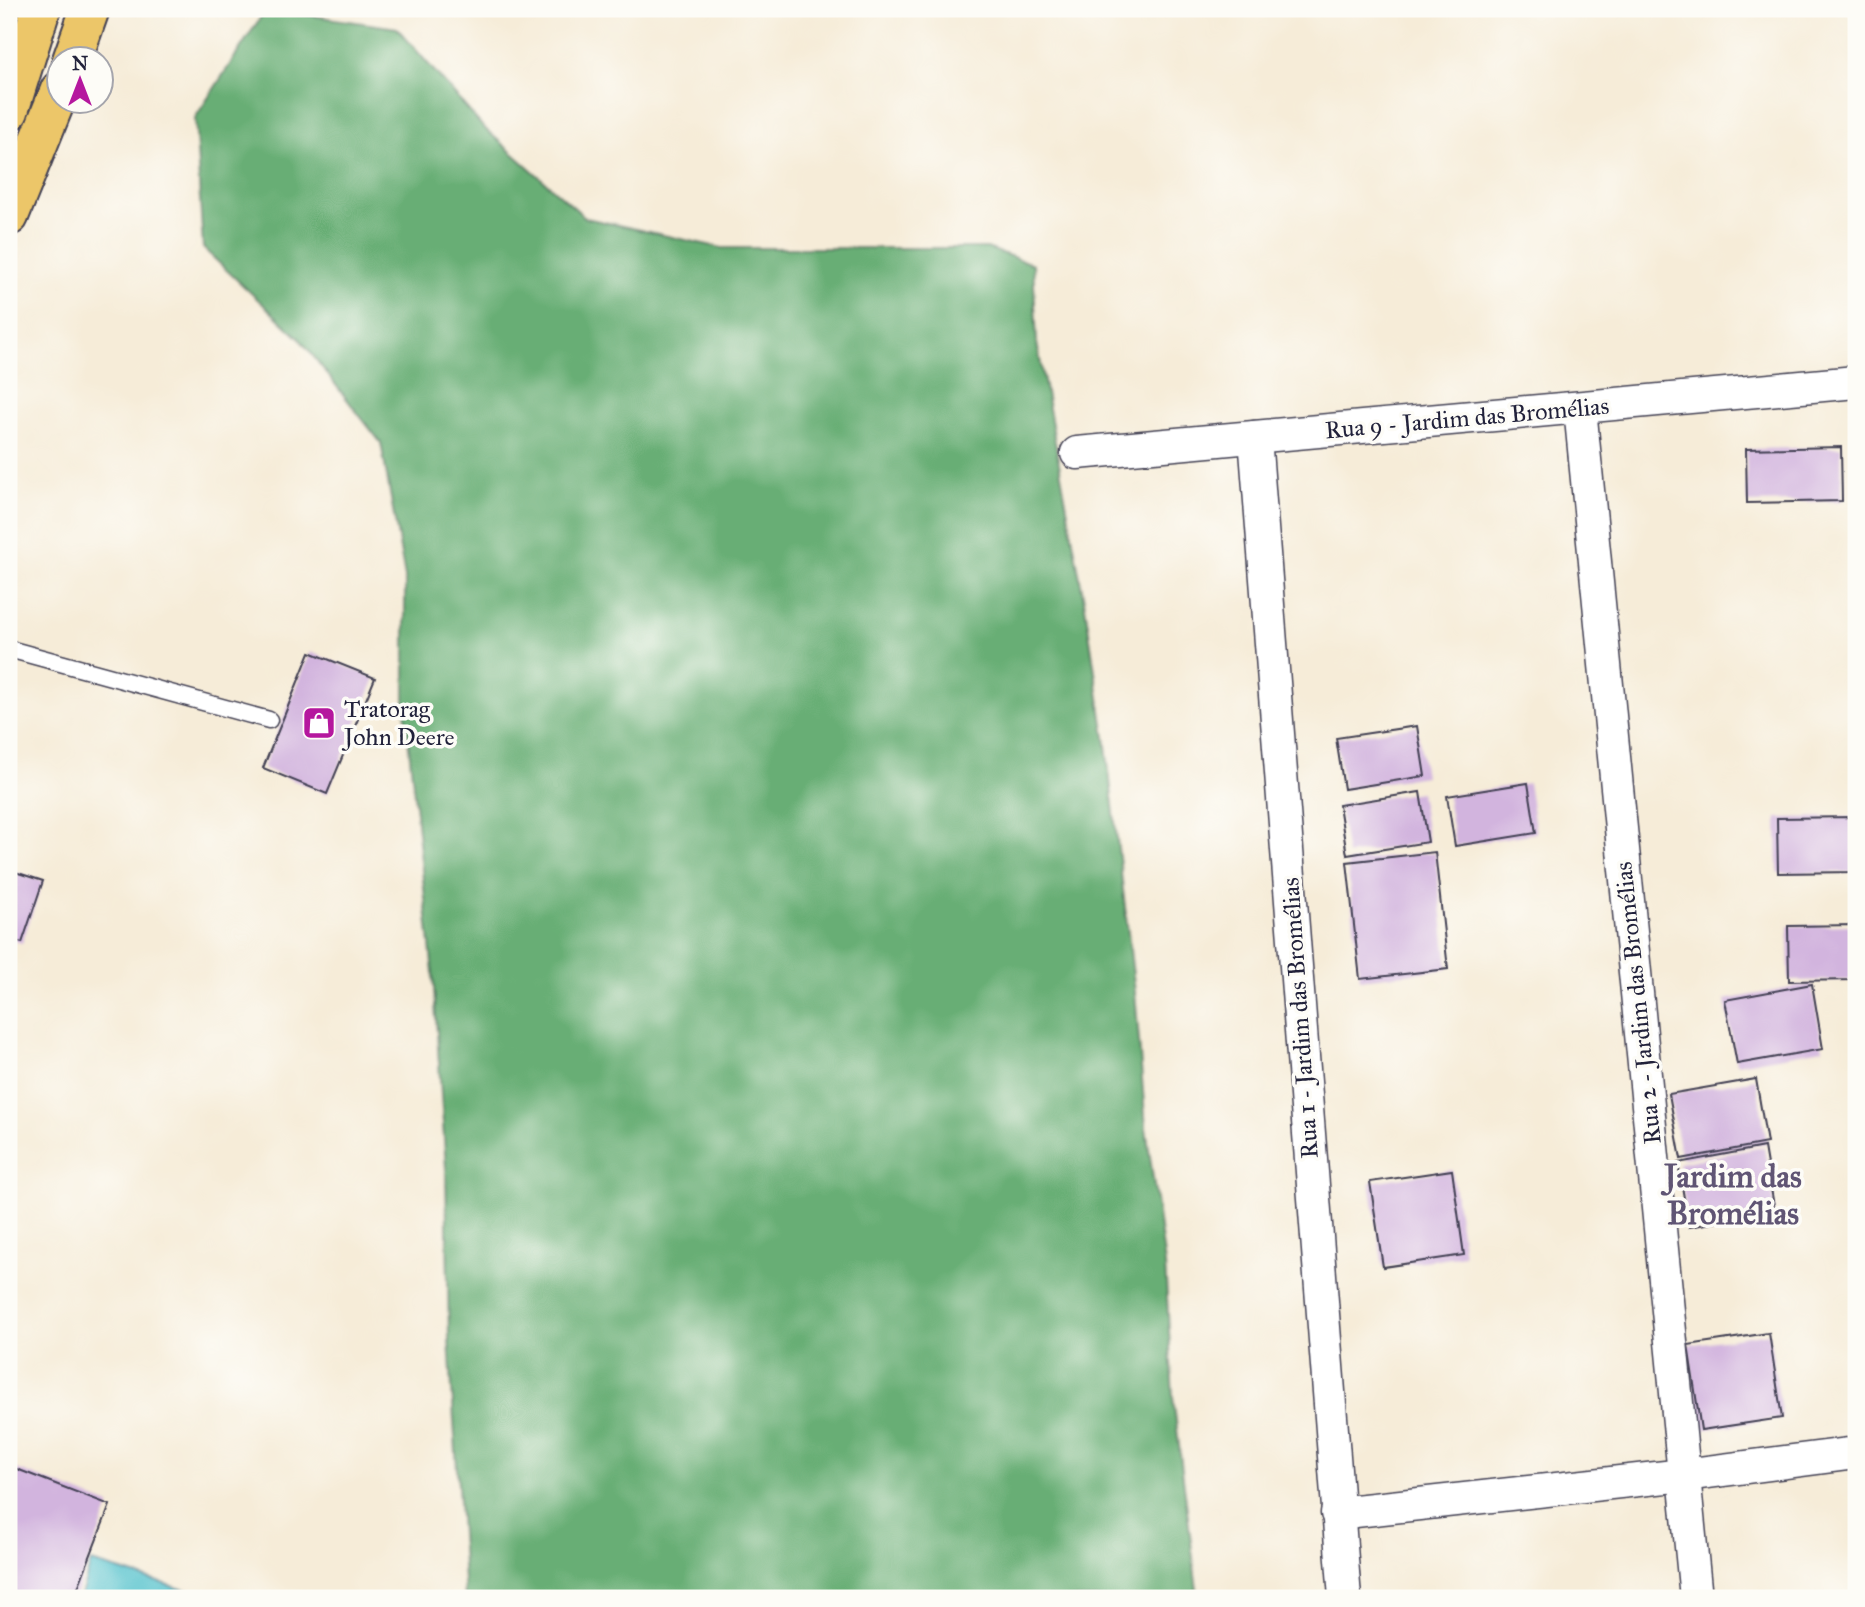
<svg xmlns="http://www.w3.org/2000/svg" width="1865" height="1607" font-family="'IM FELL Great Primer',serif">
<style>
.forest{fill:#68ae74;stroke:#456858;stroke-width:2}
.water{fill:#56c3ce;stroke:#3c7284;stroke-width:2}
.building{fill:#d2b4de}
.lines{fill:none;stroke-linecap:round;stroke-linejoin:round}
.service-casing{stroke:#424053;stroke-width:19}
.minor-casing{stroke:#424053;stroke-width:35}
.primary-casing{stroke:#424053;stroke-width:42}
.service{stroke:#fff;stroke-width:16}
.minor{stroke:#fff;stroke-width:32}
.primary{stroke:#ecc669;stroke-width:38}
.labels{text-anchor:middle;stroke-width:7;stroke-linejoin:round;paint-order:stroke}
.street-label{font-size:24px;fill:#22223b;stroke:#fdfcf7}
.poi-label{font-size:24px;fill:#22223b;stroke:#fdfcf7;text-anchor:start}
.district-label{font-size:32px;font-weight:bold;fill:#605574;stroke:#fdfcf7}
</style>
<rect width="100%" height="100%" fill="#fdfcf7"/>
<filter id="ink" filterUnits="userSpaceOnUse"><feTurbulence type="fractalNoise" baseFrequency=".0143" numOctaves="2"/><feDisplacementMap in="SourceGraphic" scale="14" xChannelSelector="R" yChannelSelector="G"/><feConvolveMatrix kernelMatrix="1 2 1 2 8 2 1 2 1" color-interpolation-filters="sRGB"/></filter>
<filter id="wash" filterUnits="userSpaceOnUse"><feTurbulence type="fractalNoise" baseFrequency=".00686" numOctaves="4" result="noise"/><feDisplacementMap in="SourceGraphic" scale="28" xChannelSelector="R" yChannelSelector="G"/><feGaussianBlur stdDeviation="1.57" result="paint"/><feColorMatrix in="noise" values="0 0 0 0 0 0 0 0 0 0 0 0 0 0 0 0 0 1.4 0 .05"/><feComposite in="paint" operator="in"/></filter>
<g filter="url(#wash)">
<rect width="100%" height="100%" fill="#f6ecd8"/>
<path class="forest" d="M266,9L397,28L482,126L586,218L722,248H987L1033,264L1037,343L1085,606L1105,737L1135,992L1146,1128L1165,1264L1173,1397L1198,1598H465L449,1340L446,1169L433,973L405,710V577L381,443L299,338L203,248L195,118Z"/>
<path class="water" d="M91,1562L212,1598H80Z"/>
<g id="blocks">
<g class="building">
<path d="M1841,447L1842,501L1747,503L1746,449Z"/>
<path d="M310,652L375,678L327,794L263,768Z"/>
<path d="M1417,726L1425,776L1344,789L1336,738Z"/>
<path d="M1528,783L1536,833L1455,846L1447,796Z"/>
<path d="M1420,792L1428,842L1347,855L1339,805Z"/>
<path d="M1856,817V872L1778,873L1777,818Z"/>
<path d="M1435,852L1448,969L1360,979L1347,862Z"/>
<path d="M9,870L43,881L22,943L9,939Z"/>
<path d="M1856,925V980L1789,981L1788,926Z"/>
<path d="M1812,984L1823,1049L1737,1064L1725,1000Z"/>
<path d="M1756,1079L1767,1143L1681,1159L1669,1094Z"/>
<path d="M1764,1147L1775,1212L1689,1227L1678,1163Z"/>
<path d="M1452,1170L1464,1255L1383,1267L1370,1182Z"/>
<path d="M1769,1333L1782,1418L1701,1430L1688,1345Z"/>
<path d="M9,1466L110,1505L74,1598H9Z"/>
</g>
</g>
</g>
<g filter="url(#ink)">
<use href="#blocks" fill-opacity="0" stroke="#424053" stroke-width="2"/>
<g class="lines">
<defs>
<path id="service" d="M9,649L269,720"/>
<g id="minor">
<path d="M1580,408L1696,1598"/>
<path d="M1255,437L1345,1598"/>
<path d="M1077,453L1856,382"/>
<path d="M1337,1513L1684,1475L1856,1453"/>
</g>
<g id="primary">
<path d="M72,60L90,9"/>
<path d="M9,111L41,9"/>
<path d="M9,216L60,90"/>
</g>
</defs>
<use href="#service" class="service-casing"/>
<use href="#minor" class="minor-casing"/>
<use href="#primary" class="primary-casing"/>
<use href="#service" class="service"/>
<use href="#minor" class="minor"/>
<use href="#primary" class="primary"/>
</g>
</g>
<defs>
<symbol id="shop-square" viewBox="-11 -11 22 22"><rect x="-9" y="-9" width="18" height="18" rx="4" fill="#b5179e" stroke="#fdfcf7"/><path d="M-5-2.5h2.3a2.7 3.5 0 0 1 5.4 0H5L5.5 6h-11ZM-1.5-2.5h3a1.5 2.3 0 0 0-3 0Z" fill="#fff"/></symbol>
</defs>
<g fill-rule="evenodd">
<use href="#shop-square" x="300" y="704" width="38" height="38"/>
</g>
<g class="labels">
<g class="street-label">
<text transform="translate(1467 418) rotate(-5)" y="8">Rua 9 - Jardim das Bromélias</text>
<text transform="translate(1638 1003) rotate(-96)" y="8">Rua 2 - Jardim das Bromélias</text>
<text transform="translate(1300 1018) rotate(-94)" y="8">Rua 1 - Jardim das Bromélias</text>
</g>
<g class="poi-label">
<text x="344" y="717">Tratorag<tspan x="344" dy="28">John Deere</tspan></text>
</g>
<g class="district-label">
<text x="1733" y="1187">Jardim das<tspan x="1733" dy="37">Bromélias</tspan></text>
</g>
</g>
<rect width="1865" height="1607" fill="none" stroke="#fdfcf7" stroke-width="35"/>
<g transform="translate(80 80)"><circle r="33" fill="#fdfcf7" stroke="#a5a5ac" stroke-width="2"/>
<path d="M0-5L12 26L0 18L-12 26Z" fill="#b5179e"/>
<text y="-10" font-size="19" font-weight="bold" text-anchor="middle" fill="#22223b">N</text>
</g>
</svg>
